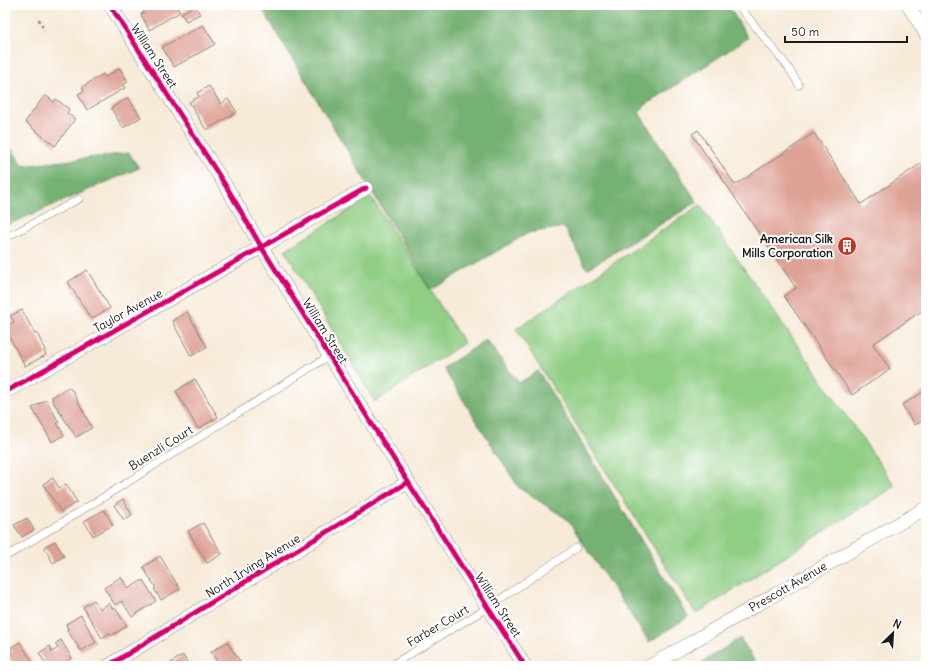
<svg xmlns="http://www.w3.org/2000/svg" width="931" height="671" font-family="Delius,sans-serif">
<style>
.green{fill:#90ce84;stroke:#567550}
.forest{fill:#74b172;stroke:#486647}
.building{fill:#dea195}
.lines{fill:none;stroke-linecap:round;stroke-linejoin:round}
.lane-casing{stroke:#8a837a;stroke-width:8}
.street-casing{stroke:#8a837a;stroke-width:14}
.path{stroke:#8a837a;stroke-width:2.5;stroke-dasharray:3 3;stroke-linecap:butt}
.lane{stroke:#fff;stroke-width:7}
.street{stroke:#fff;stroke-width:13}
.cycleway-casing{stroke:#fff;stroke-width:8}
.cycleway{stroke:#d6006c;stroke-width:5}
.labels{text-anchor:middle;stroke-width:4;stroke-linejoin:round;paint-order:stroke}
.street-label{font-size:12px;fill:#1c1c1c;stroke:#fff}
.poi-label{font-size:12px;font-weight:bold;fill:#1c1c1c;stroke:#fff;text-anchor:end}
</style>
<rect width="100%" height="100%" fill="#fff"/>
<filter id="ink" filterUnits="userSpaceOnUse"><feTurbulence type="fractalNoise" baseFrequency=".025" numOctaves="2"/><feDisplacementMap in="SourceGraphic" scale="8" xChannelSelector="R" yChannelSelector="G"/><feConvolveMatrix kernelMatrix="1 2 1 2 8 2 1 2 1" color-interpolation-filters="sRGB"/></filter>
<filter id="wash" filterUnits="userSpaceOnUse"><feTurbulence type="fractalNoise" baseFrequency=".012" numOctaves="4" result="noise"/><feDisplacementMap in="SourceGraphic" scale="16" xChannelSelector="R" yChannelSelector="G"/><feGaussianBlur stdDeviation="0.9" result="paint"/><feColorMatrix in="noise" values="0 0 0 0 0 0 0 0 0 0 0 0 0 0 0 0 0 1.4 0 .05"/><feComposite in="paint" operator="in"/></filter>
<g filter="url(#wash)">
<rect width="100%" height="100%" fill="#f7ead8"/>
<g class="green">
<path d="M371,197L464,343L375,402L285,250Z"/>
<path d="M700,205L895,486L696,614L516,329Z"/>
</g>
<g class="forest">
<path d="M260,5H728L748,38L644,106L639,113L697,202L587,269L564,227L528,233L431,290Z"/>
<path d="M5,139L23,166L129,153L139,168L5,226Z"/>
<path d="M486,340L519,383L538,371L688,617L649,642L567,519L519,488L443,368Z"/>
<path d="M740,638L758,666H696Z"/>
</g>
<g id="blocks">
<g class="building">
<path d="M153,5H175L180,12L149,30L141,14L144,13L143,11Z"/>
<path d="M195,6L200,14L186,21L181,13Z"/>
<path d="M5,19H6L9,37H5Z"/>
<path d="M203,25L215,44L174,67L162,47Z"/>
<path d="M120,68L128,82L123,85L125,88L87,110L78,94L84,91L82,87L103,74L105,77Z"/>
<path d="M209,86L221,104L228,99L237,112L206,130L189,102L199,97L197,93Z"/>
<path d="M45,95L54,102L56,99L69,109L67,113L75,119L55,146L25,122Z"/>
<path d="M128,98L141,117L123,128L111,108Z"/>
<path d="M698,130L735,185L814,133L861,204L926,160V308L873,344L890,369L852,395L784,296L796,288L692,134Z"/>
<path d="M87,270L110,308L91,319L68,282Z"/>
<path d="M22,310L35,334L37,333L45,350L44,351L46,355L25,366L5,329V327L14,322L10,316Z"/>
<path d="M187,312L207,347L191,356L172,321Z"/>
<path d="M195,379L218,417L198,429L176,391Z"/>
<path d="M69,387L71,390H72L92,428L76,437L52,400L53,399L52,397Z"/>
<path d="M926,390V418L915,425L902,405Z"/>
<path d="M46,400L59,422L57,423L64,435L52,442L32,408Z"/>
<path d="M53,478L59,488L66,484L77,502L61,512L43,484Z"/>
<path d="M123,499L132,515L124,520L114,505Z"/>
<path d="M104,510L113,525L93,536L84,521Z"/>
<path d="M27,518L34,530L22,537L14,525Z"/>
<path d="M203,523L222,554L207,563L188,531Z"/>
<path d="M55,541L64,556L53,563L44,547Z"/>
<path d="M160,556L180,589L161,600L154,589L156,588L143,567Z"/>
<path d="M121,577L128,589L143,580L156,601L132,617L122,601L115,605L104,588Z"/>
<path d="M94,600L100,609L109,603L113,609L115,608L127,626L111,636L109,633L102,638L83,607Z"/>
<path d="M81,615L96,642L81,651L67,630L68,629L66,624Z"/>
<path d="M61,640L72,658L59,666H47L39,653L50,646L52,652L58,648L55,644Z"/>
<path d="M20,642L35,666H15L8,656L12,653L10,648Z"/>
<path d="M227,642L243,666H220L211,652Z"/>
<path d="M183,655L189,666H166Z"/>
</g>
</g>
</g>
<g filter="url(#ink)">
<use href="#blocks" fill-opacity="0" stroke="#8a837a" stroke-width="1"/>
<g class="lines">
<defs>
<g id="lane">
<path d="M738,5L788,67L799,85"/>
<path d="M5,238L79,199"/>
<path d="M5,557L107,495L329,356"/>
<path d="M390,666L487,608L576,548"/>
</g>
<g id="street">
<path d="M110,5L229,191L262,248L408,482L525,666"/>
<path d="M908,5L926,34"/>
<path d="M5,392L366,188"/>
<path d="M108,666L408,482"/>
<path d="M650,666L926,508"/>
</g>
</defs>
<use href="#lane" class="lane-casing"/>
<use href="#street" class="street-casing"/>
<path class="path" d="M39,19L44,31"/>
<use href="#lane" class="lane"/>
<use href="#street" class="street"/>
<defs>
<g id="cycleway">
<path d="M110,5L229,191L262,248L408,482L525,666"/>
<path d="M5,392L366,188"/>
<path d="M108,666L408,482"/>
</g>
</defs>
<use href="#cycleway" class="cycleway-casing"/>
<use href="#cycleway" class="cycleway"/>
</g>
</g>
<defs>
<symbol id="building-disc" viewBox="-11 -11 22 22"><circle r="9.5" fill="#c8321e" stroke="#fff"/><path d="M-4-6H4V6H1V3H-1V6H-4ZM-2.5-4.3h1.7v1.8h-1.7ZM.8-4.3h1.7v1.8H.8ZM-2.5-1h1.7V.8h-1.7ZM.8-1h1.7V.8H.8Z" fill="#fff"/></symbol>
</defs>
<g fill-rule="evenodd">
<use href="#building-disc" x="836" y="235" width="22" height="22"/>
</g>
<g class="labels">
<g class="street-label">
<text transform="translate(154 56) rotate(57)" y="4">William Street</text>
<text transform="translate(128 311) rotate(-29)" y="4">Taylor Avenue</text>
<text transform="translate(325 331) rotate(58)" y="4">William Street</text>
<text transform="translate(161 448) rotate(-32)" y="4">Buenzli Court</text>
<text transform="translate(253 566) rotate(-32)" y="4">North Irving Avenue</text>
<text transform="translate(788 587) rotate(-30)" y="4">Prescott Avenue</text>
<text transform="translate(498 605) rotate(57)" y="4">William Street</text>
<text transform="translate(438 626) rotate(-31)" y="4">Farber Court</text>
</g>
<g class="poi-label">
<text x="833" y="243">American Silk<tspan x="833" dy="14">Mills Corporation</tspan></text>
</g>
</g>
<rect width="931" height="671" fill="none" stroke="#fff" stroke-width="20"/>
<g transform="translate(893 633) rotate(25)" stroke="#ffffff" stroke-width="3" paint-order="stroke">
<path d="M0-3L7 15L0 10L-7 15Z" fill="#1c1c1c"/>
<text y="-6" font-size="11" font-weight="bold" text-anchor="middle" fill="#1c1c1c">N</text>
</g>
<path d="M785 36v6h122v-6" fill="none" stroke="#1c1c1c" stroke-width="2"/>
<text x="791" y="36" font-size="12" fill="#1c1c1c" stroke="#ffffff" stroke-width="3" paint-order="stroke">50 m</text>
</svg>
